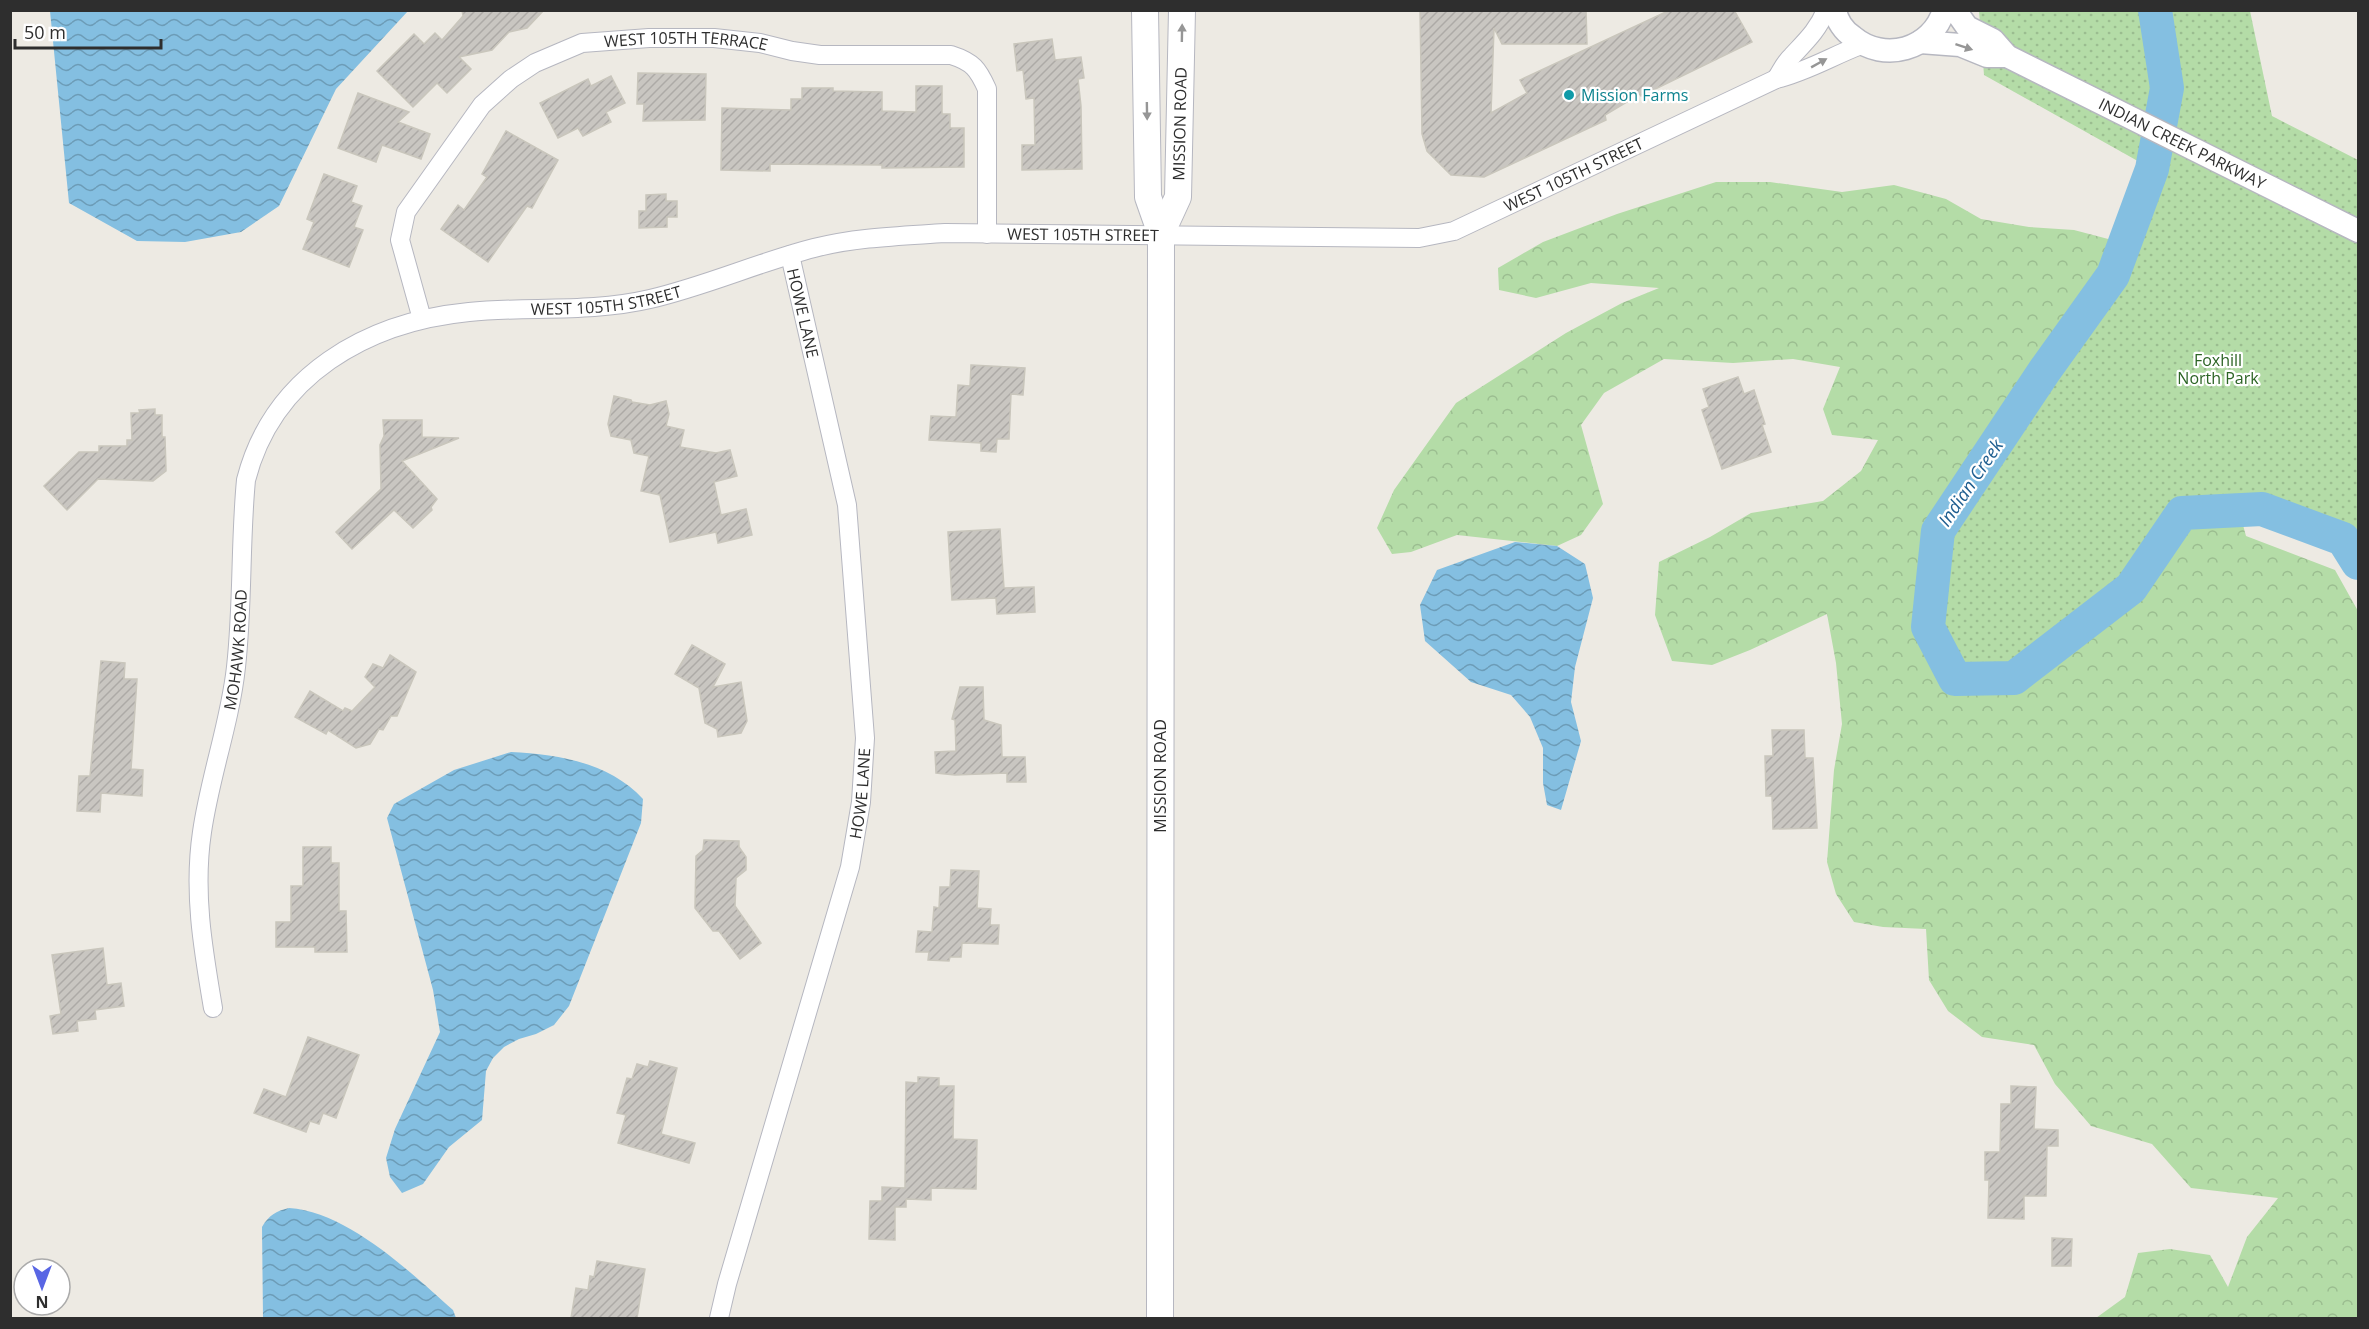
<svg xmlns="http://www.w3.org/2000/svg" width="2369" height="1329" font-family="'Open Sans',sans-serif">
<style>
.forest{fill:url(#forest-crowns)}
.park{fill:url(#park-dots)}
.water{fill:url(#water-waves)}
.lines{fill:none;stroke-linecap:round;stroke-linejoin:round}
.river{stroke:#84bfe1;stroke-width:34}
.building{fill:url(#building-hatch);stroke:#c9c6bc;stroke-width:1.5}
.minor-casing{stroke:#b6b7c0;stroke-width:20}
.tertiary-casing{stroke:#b6b7c0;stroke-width:25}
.secondary-casing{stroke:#b6b7c0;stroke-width:28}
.minor{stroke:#fff;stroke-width:18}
.tertiary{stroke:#fff;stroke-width:22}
.secondary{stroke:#fff;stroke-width:26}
.oneway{fill:#969696}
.culture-dot{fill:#0f9aa8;stroke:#fff;stroke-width:2}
.labels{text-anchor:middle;stroke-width:4.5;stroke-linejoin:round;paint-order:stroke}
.street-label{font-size:16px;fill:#2e2e2e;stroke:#fff}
.culture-label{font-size:16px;fill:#0d838f;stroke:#fff;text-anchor:start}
.park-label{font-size:16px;fill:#2c6425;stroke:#fff}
.water-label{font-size:18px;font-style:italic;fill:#205f90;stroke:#fff}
</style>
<defs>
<pattern id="forest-crowns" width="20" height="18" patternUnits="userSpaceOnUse" patternTransform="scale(1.5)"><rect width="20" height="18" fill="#b4dca7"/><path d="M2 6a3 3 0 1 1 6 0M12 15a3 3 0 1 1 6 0" fill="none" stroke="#9bbd90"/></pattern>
<pattern id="park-dots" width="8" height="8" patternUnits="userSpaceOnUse" patternTransform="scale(1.5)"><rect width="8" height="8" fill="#b4dca7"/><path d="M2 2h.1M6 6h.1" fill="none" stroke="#9bbd90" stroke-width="1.8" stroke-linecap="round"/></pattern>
<pattern id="water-waves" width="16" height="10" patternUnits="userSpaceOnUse" patternTransform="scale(1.5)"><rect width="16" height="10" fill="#84bfe1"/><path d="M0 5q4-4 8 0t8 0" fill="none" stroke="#6c9cb7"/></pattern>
<pattern id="building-hatch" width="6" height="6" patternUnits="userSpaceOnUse" patternTransform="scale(1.5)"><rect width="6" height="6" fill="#c9c6c1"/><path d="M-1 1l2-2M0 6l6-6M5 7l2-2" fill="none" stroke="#adaaa6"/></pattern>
</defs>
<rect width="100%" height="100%" fill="#edeae3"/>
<path class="forest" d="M1716,182H1770L1842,192L1894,185L1946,199L1981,219L2029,227L2074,230L2169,255L2246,536L2335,570L2358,611V1318H2096L2125,1297L2138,1253L2170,1249L2210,1255L2228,1287L2247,1237L2278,1198L2191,1188L2152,1144L2091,1126L2055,1084L2034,1045L1982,1037L1948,1011L1929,980L1926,929L1883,927L1854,922L1836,894L1827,862L1834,770L1842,724L1836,663L1827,614L1750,650L1712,665L1672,661L1655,615L1659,562L1710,537L1751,513L1823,501L1861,471L1878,440L1832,435L1823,409L1840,367L1793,359L1733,363L1664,359L1604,393L1581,425L1603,504L1581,535L1557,546L1457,535L1411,552L1392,554L1377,528L1394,490L1456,403L1566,333L1622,303L1659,288L1591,283L1536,298L1499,290L1498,268L1543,242L1617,214Z"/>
<path class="park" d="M1979,11H2250L2272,116L2358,160V563L2343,539L2262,509L2182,513L2131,588L2014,678L1955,679L1928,627L1938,531L2045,370L2113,275L2152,169L1984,75Z"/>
<g class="water">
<path d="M50,11V10L408,11L336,89L279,206L241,232L185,242L137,241L69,203Z"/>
<path d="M1515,542L1557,546L1585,564L1593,598L1575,667L1571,702L1581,741L1561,810L1547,805L1543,783V748L1530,717L1511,695L1471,682L1425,641L1420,605L1437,570Z"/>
<path d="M511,752C558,754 610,763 643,799L641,823L569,1006L554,1025L536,1034L519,1039L504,1047L493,1058L486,1071L482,1120L449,1147L423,1184L402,1193L390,1177L386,1158L395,1129L440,1032L433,990L387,818L394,804L454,770Z"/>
<path d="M289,1208C348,1212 410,1272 453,1310L456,1318H263L262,1227C269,1215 276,1211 289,1208Z"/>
</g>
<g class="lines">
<path class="river" d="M2155,10L2167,88L2152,169L2113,275L2045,370L1938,531L1928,627L1955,679L2014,678L2131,588L2182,513L2262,509L2343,539L2358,563"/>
</g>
<g class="building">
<path d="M462,10H544L527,28L509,32L492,50L459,57L471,69L447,93L437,83L413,107L377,71L414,34L424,44L435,33L442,40L463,16Z"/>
<path d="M1420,10H1586L1587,44H1502L1494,28L1491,113L1527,93L1520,80L1670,10H1734L1752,42L1641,96L1640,94L1605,115L1606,120L1484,177L1451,175L1427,151L1422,134Z"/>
<path d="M1052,39L1055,60L1081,57L1084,78L1078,79L1081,106L1082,169L1022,170V145H1035L1034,98L1026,99L1023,70L1017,71L1014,44Z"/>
<path d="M638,73L706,74L705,120L643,121L644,104H637Z"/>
<path d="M611,76L625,103L606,112L611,122L583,136L578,128L558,138L540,103L588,79L591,86Z"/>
<path d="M916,86H942V114H950V128H964V167L882,168V165L770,164V171L721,170L722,108L791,110V99H802V88H833V91L882,92V111L916,112Z"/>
<path d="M358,93L409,112L398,122L430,134L421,159L382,145L376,162L338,148Z"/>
<path d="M506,131L558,160L532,208L527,206L488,262L441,229L458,205L464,210L487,177L482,174Z"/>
<path d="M324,174L357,186L351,202L362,206L354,227L363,230L349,267L303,249L314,222L307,219Z"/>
<path d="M666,194V201H677V217H667V227L639,228V211H646V195Z"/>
<path d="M971,365L1025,368L1023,395L1011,394L1009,439H997L996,452L981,451V443L929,440L931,416L956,417L958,385L970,386Z"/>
<path d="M1738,377L1744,394L1754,390L1765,424L1762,425L1771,452L1722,469L1702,410L1709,407L1703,389Z"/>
<path d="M614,396L631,400L632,402L650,405L666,401L669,414L666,426L684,430L680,447L716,453L730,450L737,476L714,482L721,515L746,509L752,535L718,543L716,532L670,542L660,495L641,491L649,456L634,453L631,440L611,436L608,424Z"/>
<path d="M155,409V415H162V437H165L166,471L153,481L98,479L67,510L44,486L79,452H99V446H127V440H132L131,413H140L139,410Z"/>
<path d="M383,420H422V437L459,438L402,461L437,499L431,507L432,510L413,528L394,510L352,549L336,532L381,489L380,445L384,436Z"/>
<path d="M1000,529L1004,588L1034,587L1035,612L997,614L996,598L952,600L948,532Z"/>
<path d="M692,645L725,664L713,687L741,682L747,721L741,733L718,737L717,729L705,723L699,688L675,674Z"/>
<path d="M390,655L416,672L397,716H391L383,730L379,729L370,744L356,748L328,730L326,734L295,717L310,691L343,711L345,708L352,711L375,687L365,677L373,664L383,668Z"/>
<path d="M101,661L125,663L124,679H137L131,769L143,770L142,796L101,793L100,812L77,811L79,776H90Z"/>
<path d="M960,687H983L984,720L1001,725L1002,757H1025L1026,782H1007V773L955,775L936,773L935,752L956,751L955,720L952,719Z"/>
<path d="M1772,730H1804L1805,758H1813L1817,828L1773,829L1772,796H1766L1765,756H1773Z"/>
<path d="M704,840L739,841V847L746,857V870L736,878L735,906L761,943L740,959L719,931H713L695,908L696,856L703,850Z"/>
<path d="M303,847H331V863H339V911H346L347,952H315V947H276V922H291V886H303Z"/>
<path d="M951,870L979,871L977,908L991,909L990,925H999L998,944L962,943L961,957H950L949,961L928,960L929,952H916L918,931L932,932L934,907L939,908L940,887H950Z"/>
<path d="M103,948L107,985L121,983L124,1006L95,1010L96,1019L77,1021L78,1031L53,1034L50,1016L61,1014L52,955Z"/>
<path d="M308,1037L359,1055L336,1118L323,1113L319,1124L310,1121L306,1132L254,1113L264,1089L286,1097Z"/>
<path d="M650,1061L677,1068L661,1134L695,1143L689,1163L618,1143L626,1115L617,1113L627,1078L632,1079L637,1064L648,1067Z"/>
<path d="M918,1077L939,1078V1086H954L953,1139L977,1140L976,1189L931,1188V1200L906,1199V1207H895V1240L869,1239L870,1201H882V1187L905,1188L906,1082L918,1083Z"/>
<path d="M2011,1086L2036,1087L2034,1129L2058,1130V1146H2047L2046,1196H2024V1219L1988,1218L1989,1180H1985V1152H2000L2001,1104H2011Z"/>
<path d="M2052,1238L2072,1239L2071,1266H2052Z"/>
<path d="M597,1261L645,1269L637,1318H571L576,1288L588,1290L590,1276L594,1277Z"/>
</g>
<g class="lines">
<defs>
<g id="minor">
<path d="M1776,79C1781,72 1785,62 1792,56C1806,41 1818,30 1826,10"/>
<path id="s1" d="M422,319L400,240L406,212L482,105L511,79L535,63L582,43L649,38H714L760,43L792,51L820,55H951C973,62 978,69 987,89V234"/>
<path id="s2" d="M213,1008C203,949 193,892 202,832C210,776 230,723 236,667C243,605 240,542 246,480C273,375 367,322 469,312C529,306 590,313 650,299C706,286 759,262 814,248C857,237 902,236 945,233L1419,238L1454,231L1776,79C1806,72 1832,56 1861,45"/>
<path id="s3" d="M719,1318L727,1284L850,867L861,802L865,738L847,505L790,255"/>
</g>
<g id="tertiary">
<path d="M1835,10C1837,21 1844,31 1853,37C1884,63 1932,50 1944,10"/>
<path id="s4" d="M1955,10L1967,27L1993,40L2007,56L2358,231"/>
<path d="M1920,42L1960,45L1987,56H2007"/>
</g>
<g id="secondary">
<path d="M1145,10L1148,197L1161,234L1160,1318"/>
<path id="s5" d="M1161,234L1178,197L1182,10"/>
</g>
</defs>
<use href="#minor" class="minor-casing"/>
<use href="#tertiary" class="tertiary-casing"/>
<use href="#secondary" class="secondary-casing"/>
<use href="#minor" class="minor"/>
<use href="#tertiary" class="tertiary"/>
<use href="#secondary" class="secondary"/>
</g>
<defs><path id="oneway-solid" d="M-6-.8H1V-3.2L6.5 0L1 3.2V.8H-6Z" transform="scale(1.5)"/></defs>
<g class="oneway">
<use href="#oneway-solid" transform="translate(1182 33) rotate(-89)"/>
<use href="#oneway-solid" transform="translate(1964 47) rotate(18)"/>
<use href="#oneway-solid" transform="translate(1819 63) rotate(-29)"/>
<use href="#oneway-solid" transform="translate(1147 111) rotate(89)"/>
</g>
<circle class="culture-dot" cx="1569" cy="95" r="6"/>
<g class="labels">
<g class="street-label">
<text dy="6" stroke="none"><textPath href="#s1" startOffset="465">WEST 105TH TERRACE</textPath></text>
<text dy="6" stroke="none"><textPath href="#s5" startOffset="114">MISSION ROAD</textPath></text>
<text dy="6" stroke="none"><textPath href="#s4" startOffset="267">INDIAN CREEK PARKWAY</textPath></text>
<text dy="6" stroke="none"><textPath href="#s2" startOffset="1959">WEST 105TH STREET</textPath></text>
<text dy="6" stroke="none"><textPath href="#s2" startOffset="1455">WEST 105TH STREET</textPath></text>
<text dy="6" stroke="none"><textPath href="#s2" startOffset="969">WEST 105TH STREET</textPath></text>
<text transform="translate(803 313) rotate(77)" y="6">HOWE LANE</text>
<text dy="6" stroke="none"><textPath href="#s2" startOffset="363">MOHAWK ROAD</textPath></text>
<text transform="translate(1160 776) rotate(-90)" y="6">MISSION ROAD</text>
<text dy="6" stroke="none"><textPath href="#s3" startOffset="544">HOWE LANE</textPath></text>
</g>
<g class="culture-label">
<text x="1581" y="101">Mission Farms</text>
</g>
<g class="park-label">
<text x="2218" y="366">Foxhill<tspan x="2218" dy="18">North Park</tspan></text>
</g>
<g class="water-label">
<text transform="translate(1971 483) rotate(-56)" y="6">Indian Creek</text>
</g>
</g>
<rect width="2369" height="1329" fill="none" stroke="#2e2e2e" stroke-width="24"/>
<g transform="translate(42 1287) rotate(180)"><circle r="28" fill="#ffffff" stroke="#ababab" stroke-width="1.5"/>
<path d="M0-4.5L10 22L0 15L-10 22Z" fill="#5966e4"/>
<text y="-9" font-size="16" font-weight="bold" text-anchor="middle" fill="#2e2e2e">N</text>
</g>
<path d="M15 39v9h146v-9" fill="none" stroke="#2e2e2e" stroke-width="3"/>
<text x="24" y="39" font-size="18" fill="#2e2e2e" stroke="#ffffff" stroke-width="4.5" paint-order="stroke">50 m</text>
</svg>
